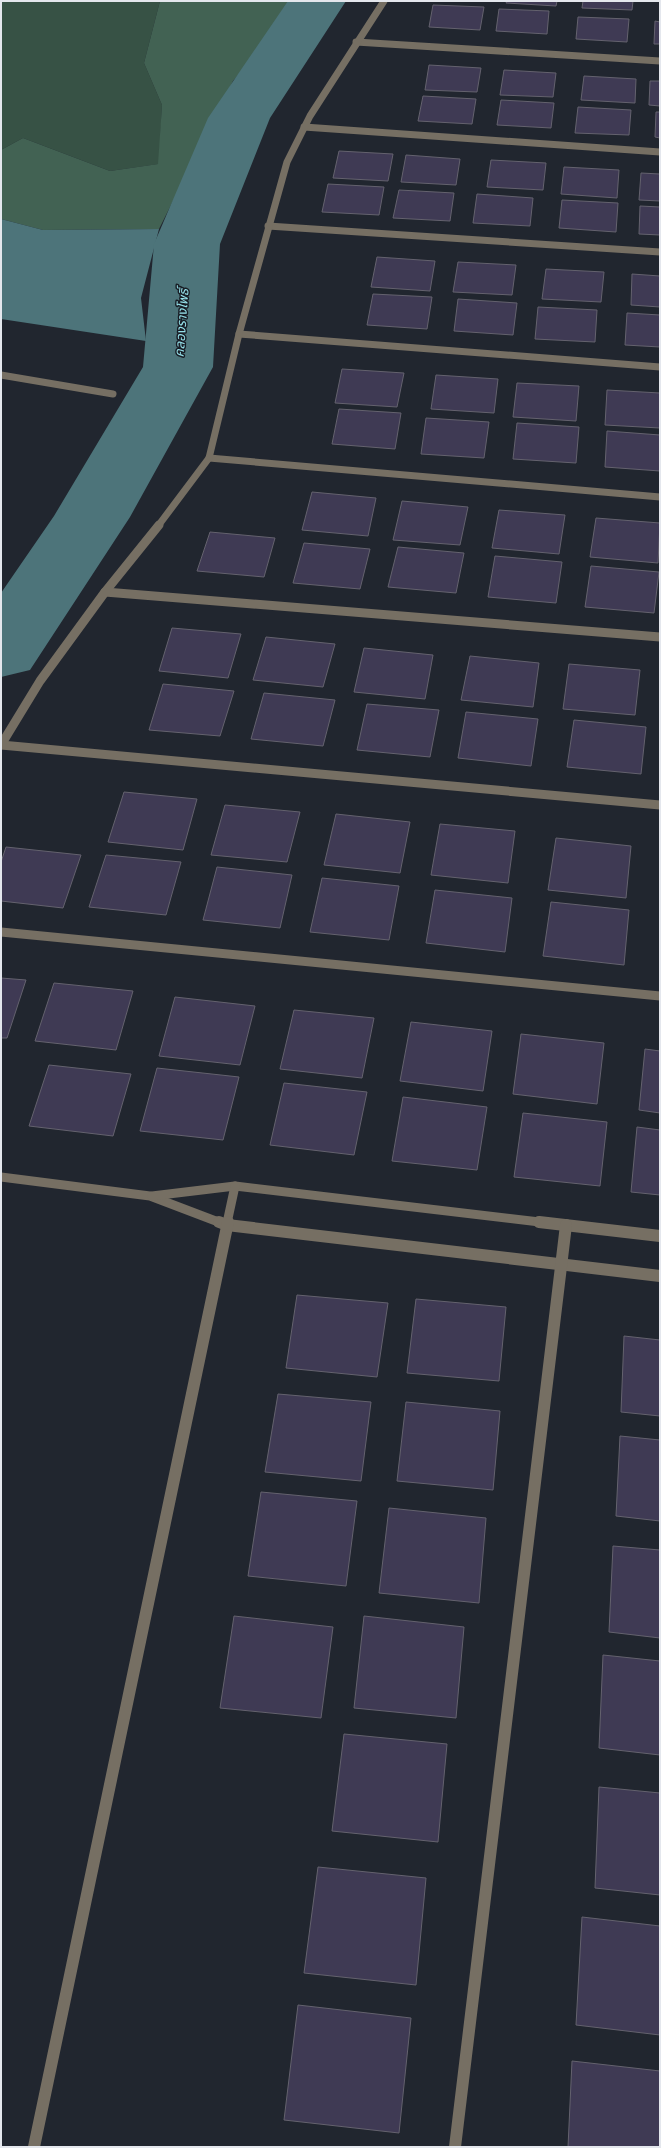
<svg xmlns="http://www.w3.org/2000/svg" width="661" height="2148" font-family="Figtree,'Noto Sans Thai',sans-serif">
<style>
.green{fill:#375245}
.forest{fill:#426253}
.water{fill:#4d747a}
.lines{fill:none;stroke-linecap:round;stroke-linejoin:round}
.river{fill:#4d747a;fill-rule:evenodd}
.building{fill:#3f3a54;stroke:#64626e}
.minor-far2{stroke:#766f63;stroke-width:7}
.minor-far1{stroke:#766f63;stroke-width:9}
.minor{stroke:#766f63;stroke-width:12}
.labels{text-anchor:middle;stroke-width:3;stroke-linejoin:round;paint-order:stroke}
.far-water-label{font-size:13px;font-style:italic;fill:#95e0e9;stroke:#181d25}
</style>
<rect width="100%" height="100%" fill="#21262f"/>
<path class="green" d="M1,1H160L144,63L162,105L159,164L110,171L23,138L1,150Z"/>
<path class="forest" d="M160,1H298L290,13L233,81L159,229L43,230L1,219V150L23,138L110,171L158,164L162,105L144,63Z"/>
<path class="water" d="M1,219L43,230L159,229L141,298L146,341L1,319Z"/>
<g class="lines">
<path class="river" d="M288,1H346L270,118L220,244L213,367L130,517L30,670L1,677V593L54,516L143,367L154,244L208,118Z"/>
</g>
<g class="building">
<path d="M507,1H557L556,6L506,3Z"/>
<path d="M583,1H633L632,10L582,8Z"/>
<path d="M433,5L484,7L480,30L429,27Z"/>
<path d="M499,9L549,11L547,34L496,31Z"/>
<path d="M578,17L629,19L627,42L576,39Z"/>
<path d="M655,21L660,22V44H654Z"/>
<path d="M429,65L481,68L477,92L425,90Z"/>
<path d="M504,70L556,73L553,97L500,95Z"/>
<path d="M584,76L636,79L635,103L581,100Z"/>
<path d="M650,81H660V106L649,105Z"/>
<path d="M423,96L476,99L472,124L418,121Z"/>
<path d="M501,100L554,103L551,128L497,125Z"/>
<path d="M578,107L631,110L629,135L575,133Z"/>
<path d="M656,112H660V138L655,137Z"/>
<path d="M339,151L393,154L388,181L333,178Z"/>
<path d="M406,155L460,159L456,185L401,182Z"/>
<path d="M491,160L546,163L543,190L487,187Z"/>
<path d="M564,167L619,170L617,198L561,194Z"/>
<path d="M641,173L660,174V201L639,200Z"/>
<path d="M328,184L384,187L379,215L322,212Z"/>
<path d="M399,190L454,193L450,221L393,218Z"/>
<path d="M477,194L533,198L530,226L473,223Z"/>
<path d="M562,200L618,203L616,232L559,228Z"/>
<path d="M640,206L660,207V235L639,234Z"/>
<path d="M377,257L435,261L430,291L371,287Z"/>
<path d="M458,262L516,265L512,295L453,292Z"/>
<path d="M546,269L604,272L601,302L542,299Z"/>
<path d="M632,274L660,276V307L631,305Z"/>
<path d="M373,294L432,297L427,329L367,325Z"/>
<path d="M458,299L517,303L513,335L454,331Z"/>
<path d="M538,307L597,310L595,342L535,339Z"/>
<path d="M627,313L660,315V347L625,345Z"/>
<path d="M342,369L404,373L397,407L335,403Z"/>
<path d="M436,375L498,379L494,413L431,409Z"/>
<path d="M517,383L579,386L576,421L513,417Z"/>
<path d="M607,390L660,393V428L605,425Z"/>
<path d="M339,409L401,413L395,449L332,444Z"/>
<path d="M426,418L489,422L484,458L421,454Z"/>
<path d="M517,423L579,427L576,463L513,459Z"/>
<path d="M607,431L660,435V471L605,467Z"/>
<path d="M312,492L376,498L368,536L302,530Z"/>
<path d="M402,501L468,507L460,545L393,540Z"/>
<path d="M499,510L565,515L559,554L492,548Z"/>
<path d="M596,518L660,523L658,563L590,557Z"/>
<path d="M210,532L275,538L264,577L197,571Z"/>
<path d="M304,543L370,549L360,589L293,583Z"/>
<path d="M398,547L464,553L456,593L388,587Z"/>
<path d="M495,556L562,562L556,603L488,597Z"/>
<path d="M591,566L659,572L654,613L585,607Z"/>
<path d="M172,628L241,634L228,678L159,671Z"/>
<path d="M266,637L335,644L323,687L253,680Z"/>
<path d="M364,648L433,655L425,699L354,692Z"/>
<path d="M470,656L539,663L533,707L461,700Z"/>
<path d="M569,664L640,670L635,715L563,709Z"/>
<path d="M163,684L234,691L220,736L149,730Z"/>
<path d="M264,693L335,700L323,746L251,739Z"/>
<path d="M367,704L439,710L430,757L357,750Z"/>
<path d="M466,712L538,719L531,766L458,758Z"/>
<path d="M574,720L646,727L641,774L567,767Z"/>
<path d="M124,792L197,799L183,850L108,842Z"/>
<path d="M225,805L300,812L287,862L211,855Z"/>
<path d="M336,814L410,822L400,873L324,865Z"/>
<path d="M440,824L515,831L508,883L431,875Z"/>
<path d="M556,838L631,846L626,898L548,890Z"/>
<path d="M6,847L81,855L63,908L1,901V862Z"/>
<path d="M106,855L181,862L166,915L89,907Z"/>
<path d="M217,867L292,875L280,928L203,920Z"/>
<path d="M322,878L399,886L389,940L310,932Z"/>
<path d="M435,890L512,898L505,952L426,943Z"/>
<path d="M551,902L629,910L624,965L543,956Z"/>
<path d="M1,978L26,980L7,1038H1Z"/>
<path d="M54,983L133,991L116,1050L35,1041Z"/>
<path d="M175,997L255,1006L240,1065L159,1056Z"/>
<path d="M294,1010L374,1018L362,1078L280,1069Z"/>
<path d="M411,1022L492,1031L483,1091L400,1081Z"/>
<path d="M521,1034L604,1043L597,1104L513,1094Z"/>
<path d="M645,1049L660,1051V1113L639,1110Z"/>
<path d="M49,1065L131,1074L113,1136L29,1126Z"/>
<path d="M157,1068L239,1077L223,1140L140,1131Z"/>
<path d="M284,1083L367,1092L354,1155L270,1145Z"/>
<path d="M403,1097L487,1107L477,1170L392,1161Z"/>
<path d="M523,1113L607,1122L600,1186L514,1177Z"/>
<path d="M637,1127L660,1130V1195L631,1192Z"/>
<path d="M297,1295L388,1303L377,1377L286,1368Z"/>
<path d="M416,1299L506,1307L499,1381L407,1373Z"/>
<path d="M624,1336L660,1340V1416L621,1412Z"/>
<path d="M278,1394L371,1402L361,1481L265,1472Z"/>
<path d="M406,1402L500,1411L493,1490L397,1481Z"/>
<path d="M620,1436L660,1440V1521L616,1516Z"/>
<path d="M261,1492L357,1501L346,1586L248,1576Z"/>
<path d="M389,1508L486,1518L479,1603L379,1593Z"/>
<path d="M613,1546L660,1550V1638L609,1632Z"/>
<path d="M234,1616L333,1627L321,1718L220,1708Z"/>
<path d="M364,1616L464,1627L456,1718L354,1708Z"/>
<path d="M603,1655L660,1661V1755L599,1748Z"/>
<path d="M344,1734L447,1744L438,1842L332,1831Z"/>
<path d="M599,1787L660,1793V1895L595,1888Z"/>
<path d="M318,1867L426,1878L416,1985L304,1973Z"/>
<path d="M582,1917L660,1926V2035L576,2025Z"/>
<path d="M298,2005L411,2018L399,2133L284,2120Z"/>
<path d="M572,2061L660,2071V2147H568Z"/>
</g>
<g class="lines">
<g class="minor-far2">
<path d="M356,42L660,61"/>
<path d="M304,127L660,152"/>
<path d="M268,226L660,252"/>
<path d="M239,334L660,367"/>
<path d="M1,375L113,394"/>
<path d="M209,458L660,497"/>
<path d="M158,526L209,458L239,334L287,162L310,116L384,1"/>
</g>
<g class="minor-far1">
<path d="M105,592L660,637"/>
<path d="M1,745L40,681L105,592L159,525"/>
<path d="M1,745L660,805"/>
<path d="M1,932L660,996"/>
<path d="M1,1177L150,1196L221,1223"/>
<path d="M152,1196L235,1186L548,1223"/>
<path d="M227,1223L235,1186"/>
</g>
<g class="minor">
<path d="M219,1222L227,1225L660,1276"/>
<path d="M539,1222L660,1236"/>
<path d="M34,2147L228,1222"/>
<path d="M455,2147L566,1225"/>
</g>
</g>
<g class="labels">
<g class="far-water-label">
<text transform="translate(181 323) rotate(-86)" y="5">คลองรางโพธิ์</text>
</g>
</g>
<rect width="661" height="2148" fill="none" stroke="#e4e7ed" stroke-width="4"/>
</svg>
